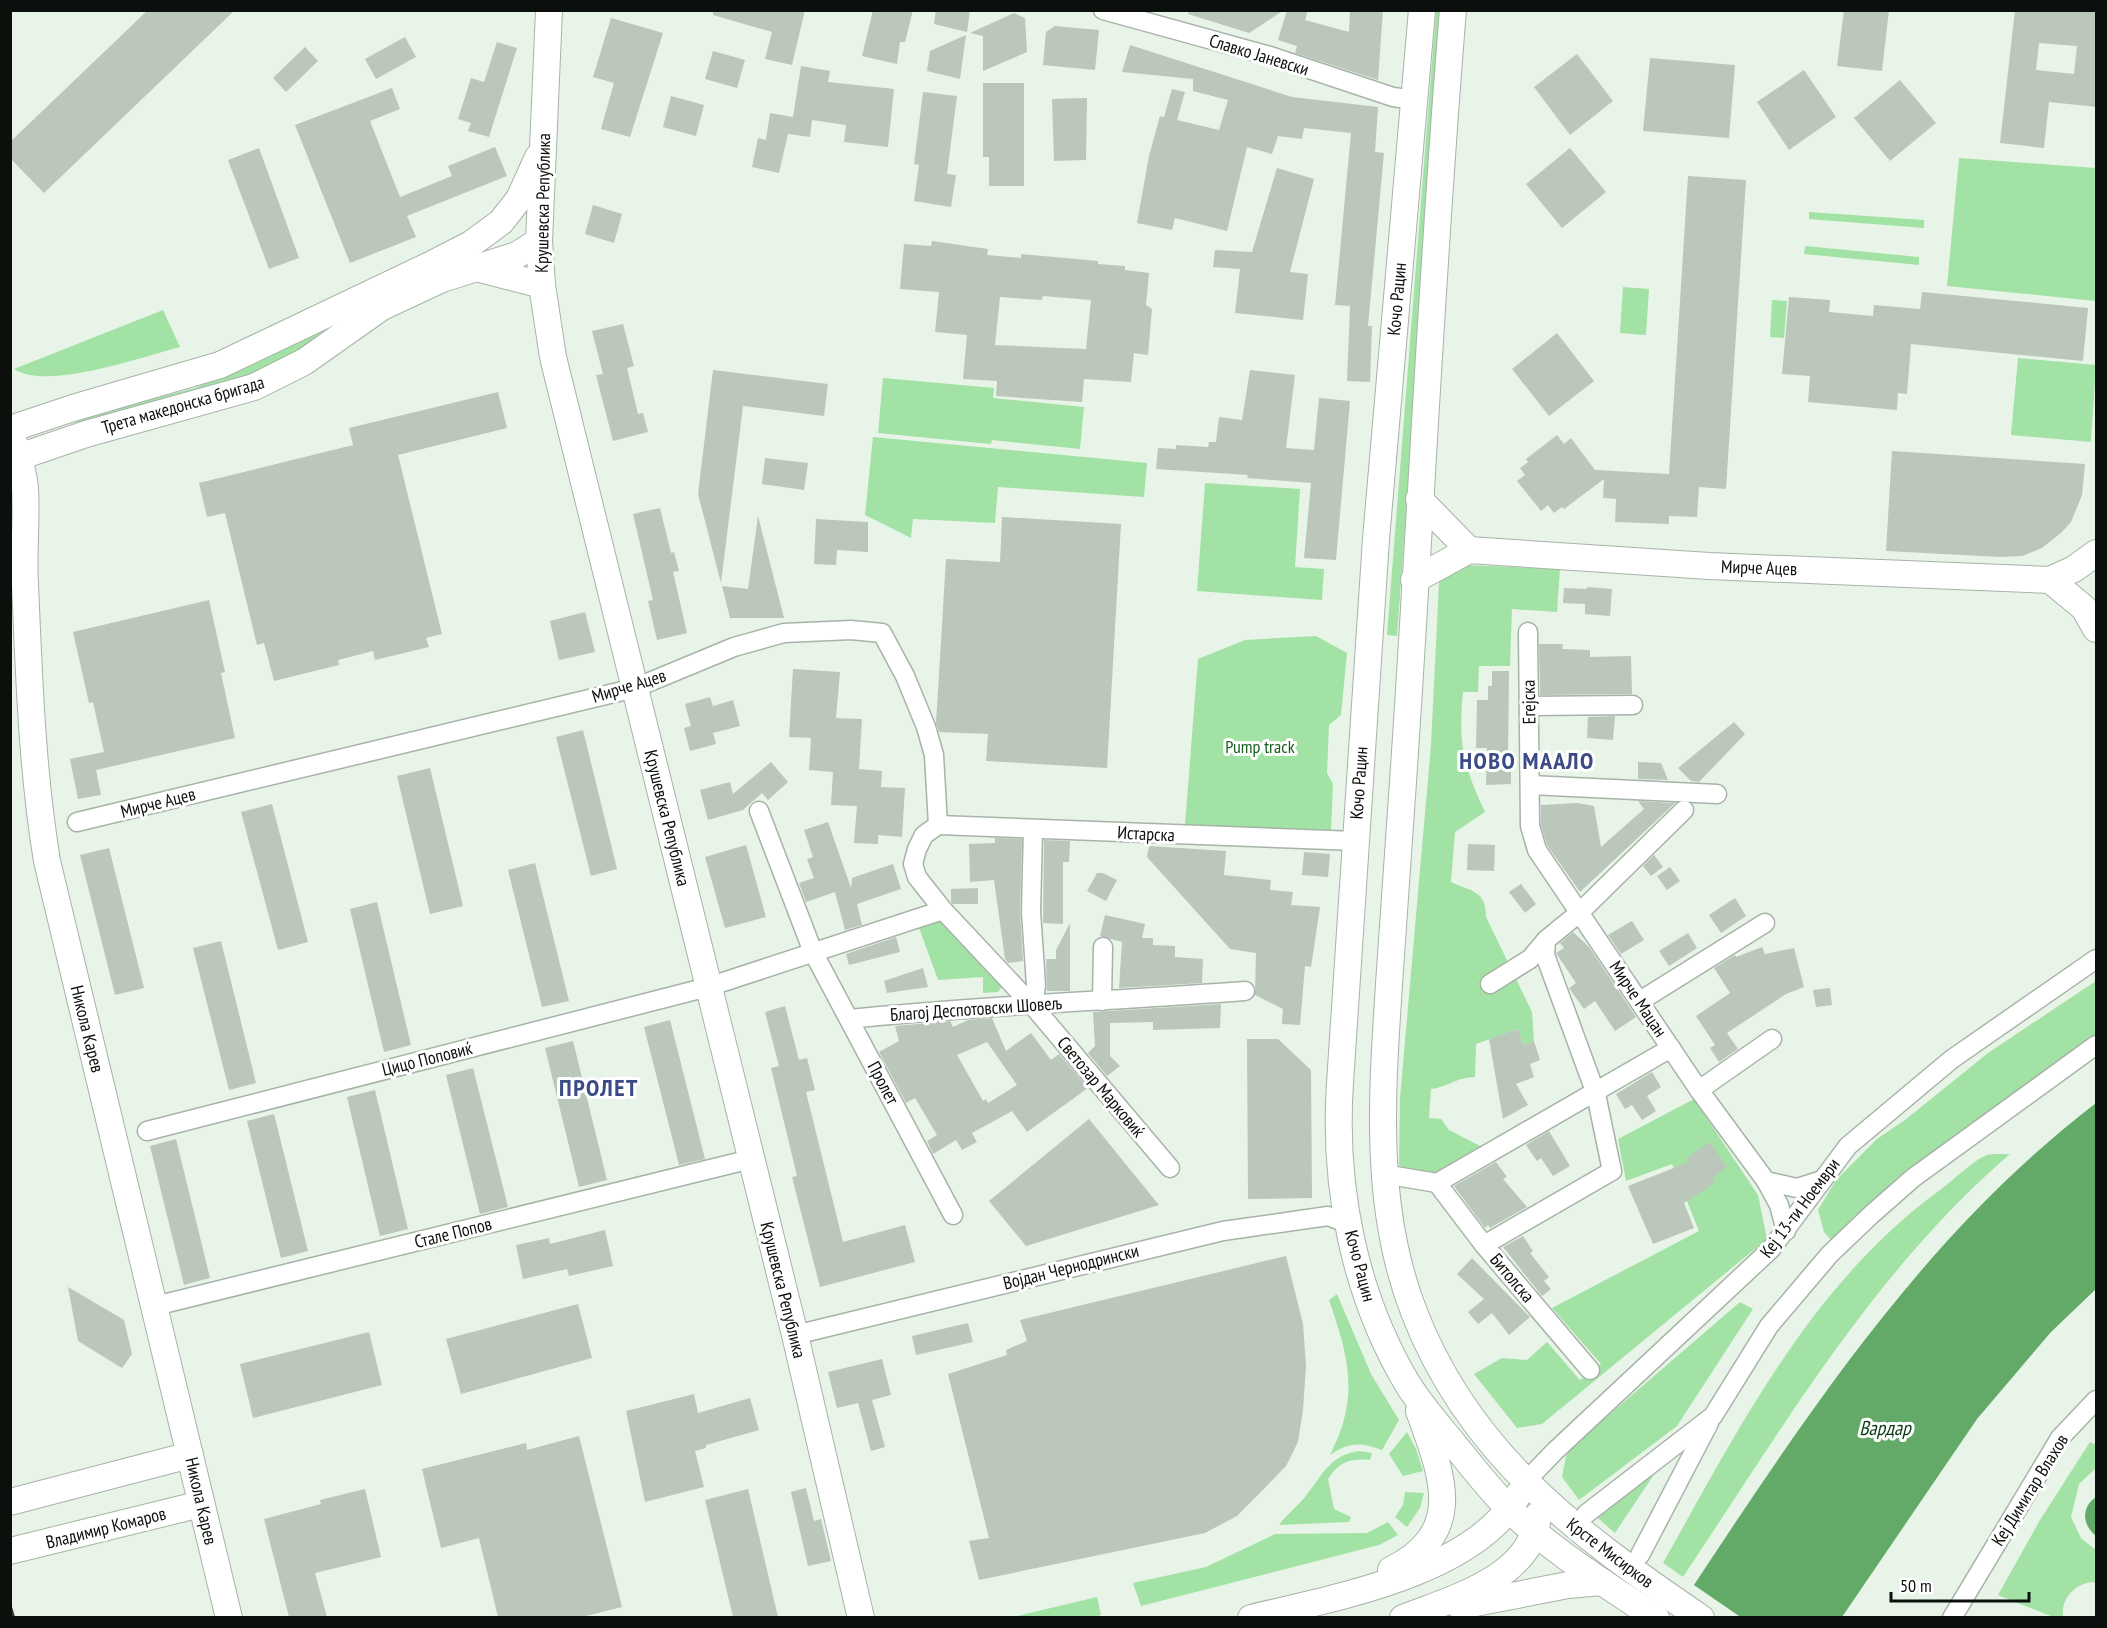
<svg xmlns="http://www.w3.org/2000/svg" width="2107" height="1628" font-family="'PT Sans Narrow',sans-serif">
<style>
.green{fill:#a3e2a5}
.water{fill:#63a967}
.pier{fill:#e7f4e7}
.building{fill:#bac7ba;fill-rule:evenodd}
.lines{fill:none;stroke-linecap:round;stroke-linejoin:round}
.street-casing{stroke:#a7b3a7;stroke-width:21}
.secondary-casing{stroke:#a7b3a7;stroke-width:28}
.street{stroke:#fff;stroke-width:18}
.secondary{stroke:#fff;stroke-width:26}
.rail{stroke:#333933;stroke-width:4.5;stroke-dasharray:12 6;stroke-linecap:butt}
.labels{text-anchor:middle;stroke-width:6;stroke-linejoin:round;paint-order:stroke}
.street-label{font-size:18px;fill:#0c100c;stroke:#fff}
.park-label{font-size:18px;fill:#176122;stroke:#fff}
.water-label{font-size:20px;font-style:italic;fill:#0b3f13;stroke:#fff}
.district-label{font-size:24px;font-weight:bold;letter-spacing:1.5px;fill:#3a4b86;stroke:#fff}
</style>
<rect width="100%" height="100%" fill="#e7f4e7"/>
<g class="green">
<path d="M1436,11H1443L1397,636L1387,635Z"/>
<path d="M1959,158L2096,168V301L1947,286Z"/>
<path d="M1809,212L1924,220V228L1809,219Z"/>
<path d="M1805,246L1919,257V265L1804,254Z"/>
<path d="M1623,287L1649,289L1646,335L1620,333Z"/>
<path d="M1772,300L1787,301L1784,338L1770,337Z"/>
<path d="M163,310L180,347C142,357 46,391 14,369Z"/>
<path d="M344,319L308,348L244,380L77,424L76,418L195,388Z"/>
<path d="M2018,358L2096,365L2091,442L2011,435Z"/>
<path d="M883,378L994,388L993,398L1084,407L1080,449L992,440L991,444L878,433Z"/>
<path d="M873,437L1147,463L1144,497L998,487L995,523L913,519L911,538L865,515Z"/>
<path d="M1205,483L1300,489L1295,567L1324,569L1322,600L1197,591Z"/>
<path d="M1463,565L1560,569L1557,612L1512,609L1510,666H1479L1478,692H1463C1458,744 1463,765 1485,812L1455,832L1451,882C1472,892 1486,890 1486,917L1532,1012L1534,1041L1523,1045L1518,1029L1476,1044L1475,1077C1454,1078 1451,1086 1431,1089L1429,1118L1441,1119L1449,1130L1482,1147L1434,1174H1407L1399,1165L1400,1098L1431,745L1439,582Z"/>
<path d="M1316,636L1347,653L1341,715L1329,725L1327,773L1333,784L1331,830L1185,825L1198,659L1245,640Z"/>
<path d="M941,916L1003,985L998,992L983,993V977L938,980L918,925Z"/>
<path d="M2096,981V1051L1837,1247L1824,1232L1818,1210L1836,1180L1877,1139L1905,1120L1988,1053Z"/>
<path d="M1694,1099L1758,1195L1767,1239L1542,1424L1517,1428L1474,1374L1502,1358L1527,1360L1547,1342L1580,1380L1601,1364L1552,1308L1699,1231L1672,1164L1626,1181L1618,1139Z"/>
<path d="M2010,1154C1873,1272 1782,1429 1683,1577L1663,1563C1739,1428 1811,1284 1940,1190C1951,1182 1975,1159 1987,1155C1994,1153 2003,1155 2010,1154Z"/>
<path d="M1337,1294L1371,1374L1399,1420L1382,1450C1361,1442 1349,1442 1330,1455C1360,1397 1349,1358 1329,1300Z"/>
<path d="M1740,1302L1753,1309L1677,1426L1579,1500L1562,1477L1566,1456L1575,1444Z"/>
<path d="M1407,1432L1416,1449L1423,1471L1403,1476L1389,1454Z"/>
<path d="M2090,1442L2096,1445V1468L2079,1484L2071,1517L2081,1538L2096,1550V1582C2076,1582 2061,1597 2063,1617H2053L1998,1595L2040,1520Z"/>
<path d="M1360,1451L1372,1453L1370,1460C1350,1458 1339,1462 1328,1479L1334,1509L1351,1517L1349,1522L1279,1525C1287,1514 1297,1507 1305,1497C1322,1476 1330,1454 1360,1451Z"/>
<path d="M1665,1458L1615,1533L1592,1513Z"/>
<path d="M1405,1492L1424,1493L1420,1508L1407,1527L1395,1517L1403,1505Z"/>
<path d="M1388,1522L1398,1535L1379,1545L1141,1606L1133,1583L1206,1567L1275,1534L1367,1533Z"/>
<path d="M1097,1597L1101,1615L1090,1618L1013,1617Z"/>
</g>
<g class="water">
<path d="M2096,1103V1289L2051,1332L1977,1419L1842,1617L1672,1618C1797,1430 1915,1242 2096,1103Z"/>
<path d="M2096,1497V1536C2082,1525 2081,1507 2096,1497Z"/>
</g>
<path class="pier" d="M1691,1583L1742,1618H1669Z"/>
<g class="building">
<path d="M148,10H235L44,193L10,158V142Z"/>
<path d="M713,10H805L792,65L765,59L772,32L713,15Z"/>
<path d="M873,10H913L905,42H900L897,64L862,56Z"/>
<path d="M936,10H970L967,32L934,24Z"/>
<path d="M1189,10H1284L1249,33L1188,14Z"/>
<path d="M1287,10H1308L1305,20L1349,32L1350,10H1383L1378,80L1295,53L1297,46L1278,40Z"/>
<path d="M1844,10H1889L1882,71L1837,66Z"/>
<path d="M2015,10H2097V107L2049,102L2044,148L2000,143ZM2039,43L2077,46L2074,74L2036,70Z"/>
<path d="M1014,13L1025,18L1027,52L983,71V36L970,33Z"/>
<path d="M611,18L663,33L630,137L601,129L614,83L593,77Z"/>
<path d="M1055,26L1099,30L1095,70L1043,65L1046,32Z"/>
<path d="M966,35L960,79L927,71L930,51Z"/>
<path d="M405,37L416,57L376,79L365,59Z"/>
<path d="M497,42L517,48L489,137L468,131L471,123L458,119L471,78L484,82Z"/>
<path d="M1130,45L1292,97L1378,107L1375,152L1384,153L1368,326H1372L1370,382L1347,381L1350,306L1335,305L1351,133L1304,128L1302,139L1278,136L1272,154L1247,147L1227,231L1175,218L1172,230L1137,223L1149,156L1160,116L1164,117L1172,89L1185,92L1177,120L1219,130L1228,100L1193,91V79L1122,72Z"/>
<path d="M305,47L318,61L286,92L273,78Z"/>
<path d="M713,51L745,60L737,88L705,79Z"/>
<path d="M1577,54L1613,101L1570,135L1534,87Z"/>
<path d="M1650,58L1735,65L1729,138L1643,131Z"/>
<path d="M801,66L830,71L828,82L894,89L888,147L844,142L846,125L812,120L810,137L788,134L779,173L752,167L758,138L766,140L770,113L793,117Z"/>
<path d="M1804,70L1836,117L1789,150L1757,102Z"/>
<path d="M1900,80L1936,123L1890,161L1854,118Z"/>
<path d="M983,83H1024V186H989V157H983Z"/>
<path d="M392,88L400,109L370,121L400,197L452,176L448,166L495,147L507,176L407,216L416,237L350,263L295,125Z"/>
<path d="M923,92L957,96L947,174L956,175L951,207L914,201L919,165L914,164Z"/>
<path d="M671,96L704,105L696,136L663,127Z"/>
<path d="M1087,98L1086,160L1054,161L1052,99Z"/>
<path d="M259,148L299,258L269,269L228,160Z"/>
<path d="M1570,148L1606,192L1562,228L1526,184Z"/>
<path d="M1277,168L1314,179L1290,272L1308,274L1303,320L1235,313L1240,269L1213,267L1215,250L1252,252Z"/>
<path d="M1688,176L1746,180L1726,489L1699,487L1697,517L1669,516V524L1615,522L1616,499L1603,498L1604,479L1564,509L1562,507L1554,513L1548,505L1541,511L1517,481L1525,475L1520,468L1528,462L1526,459L1557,435L1564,444L1571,438L1595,470L1669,474Z"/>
<path d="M593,205L622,214L614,243L585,234Z"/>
<path d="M932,241L988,249L987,255L1021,258V254L1098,261V264L1125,266V270L1149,273L1146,305L1152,309L1148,355L1134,353L1131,382L1084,379L1082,402L996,396L997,381L963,379L967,335L935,332L939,292L900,289L904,244L931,246ZM1043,296L1091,300L1086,349L995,345L1000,297L1042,300Z"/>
<path d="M1922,292L2088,308L2083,361L1911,344L1907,394L1898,393L1897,410L1808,402L1810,376L1782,374L1789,297L1830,300L1829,312L1873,316L1874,305L1920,309Z"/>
<path d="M623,324L634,366L627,368L638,414L643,413L648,432L613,441L596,375L603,374L592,331Z"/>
<path d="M1557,333L1594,381L1549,416L1512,369Z"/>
<path d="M713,370L828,384L824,416L743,406L721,583L698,494Z"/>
<path d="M1250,370L1295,375L1286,448L1314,450L1319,398L1350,401L1336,560L1304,558L1311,483L1247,478L1248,475L1156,469L1158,448L1176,449V445L1208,447L1209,442H1216L1219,417L1242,420Z"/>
<path d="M498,392L507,428L398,455L442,634L426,638L429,647L375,660L373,651L338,660L339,665L274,681L264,643L257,645L225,513L207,517L199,483L353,445L349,428Z"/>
<path d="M1892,451L2085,464L2082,495L2071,522L2062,532L2042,548L2022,556L2001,557L1886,551Z"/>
<path d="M765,458L808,463L804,490L762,484Z"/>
<path d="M660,508L671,553L674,552L679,571L673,572L687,633L657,640L648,601L653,600L633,514Z"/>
<path d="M758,516L784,618H730L722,586L748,589Z"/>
<path d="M1002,517L1121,524L1107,768L986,761L988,734L939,732L936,723L946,559L1000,562Z"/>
<path d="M816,519L868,522V552L837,550L836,565L814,564Z"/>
<path d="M1587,587L1612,589L1610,616L1585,614V604L1563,603L1564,588L1587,589Z"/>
<path d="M209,600L225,672L221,673L235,738L96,770L101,795L78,799L70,759L104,752L93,702L89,703L73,632Z"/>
<path d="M585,612L595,652L559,660L550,621Z"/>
<path d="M1539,644H1563L1562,649L1590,650V657L1631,656L1632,694L1540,695Z"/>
<path d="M793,669L840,672L836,718L862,719L859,769L882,771L881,787L905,788L902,837L878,835V844L854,843L857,806L831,805L833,772L809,770L811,738L789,737Z"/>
<path d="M1492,671H1509L1508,760H1511V784L1486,785L1487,748H1476L1477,700H1488V686H1492Z"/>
<path d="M710,697L713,706L733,700L740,726L713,733L716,744L690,751L684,728L691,726L685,704Z"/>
<path d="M1615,716L1613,740L1587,738L1588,717Z"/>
<path d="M1734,722L1745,734L1699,782L1691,781L1678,768Z"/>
<path d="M583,730L617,869L591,876L556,737Z"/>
<path d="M771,762L788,782L768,800L762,793L743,810L708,820L700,790L730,782L733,794Z"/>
<path d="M1638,762L1661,763L1668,780L1638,779Z"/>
<path d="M430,768L463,906L430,914L397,776Z"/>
<path d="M1638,801L1675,803L1580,892L1547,845L1541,825V805L1578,803L1594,806L1601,847L1644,809Z"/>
<path d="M272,804L308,942L278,950L241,812Z"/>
<path d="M828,822L851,888L852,878L893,864L901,889L857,904L862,925L845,930L835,892L806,902L799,883L814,878L807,859L813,857L804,830Z"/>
<path d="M995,838L1022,839L1020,912L1023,961L1008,963L1005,959L994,880L970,882L969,844L995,843Z"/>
<path d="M1044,840L1070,841L1069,862H1063V924L1043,923Z"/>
<path d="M1468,844L1495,845L1494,871L1467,870Z"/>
<path d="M746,845L766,917L725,928L705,857Z"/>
<path d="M1149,846L1226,851L1224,875L1271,880L1270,890L1293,892L1291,905L1320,907L1311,967L1305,966L1300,1025L1282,1024L1283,1009L1255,995L1256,953L1230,949L1147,857Z"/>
<path d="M109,848L144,988L115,995L80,855Z"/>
<path d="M1304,852L1330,854L1328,877L1302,875Z"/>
<path d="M1654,855L1663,867L1651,876L1643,866Z"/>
<path d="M535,863L569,1001L542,1007L508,870Z"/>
<path d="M1670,867L1680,881L1667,890L1657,876Z"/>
<path d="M1097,873H1103L1117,880L1106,901L1087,891Z"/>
<path d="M1521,884L1536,904L1525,913L1509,892Z"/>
<path d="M978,888V904H953L951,902V889Z"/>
<path d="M1735,898L1746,916L1721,933L1709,915Z"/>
<path d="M377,902L411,1045L384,1052L350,909Z"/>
<path d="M1105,915L1145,924L1142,938H1153V945L1175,946V957L1203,959L1202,983L1119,988L1122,942L1100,936Z"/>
<path d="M1632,921L1644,940L1621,954L1608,935Z"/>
<path d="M1070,923V991H1047L1046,959H1056V950Z"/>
<path d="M1573,932L1589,947L1636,1017L1615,1031L1595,1001L1584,1009L1569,988L1576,983L1556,953L1564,948L1560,943Z"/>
<path d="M1688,933L1697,948L1669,966L1659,951Z"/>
<path d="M896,937L900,952L849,965L846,954Z"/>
<path d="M221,941L256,1083L229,1090L193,948Z"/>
<path d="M1762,947L1765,954L1794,948L1804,987L1786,994L1727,1033L1738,1049L1719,1062L1710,1048L1715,1045L1696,1016L1730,993L1714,968L1735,955L1736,957Z"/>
<path d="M923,968L928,987L887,993L884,981Z"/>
<path d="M1830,988L1832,1005L1816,1007L1813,990Z"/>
<path d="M1221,1004L1220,1028L1153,1030V1022L1110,1023V1056L1120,1066L1107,1076L1088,1053L1095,1046L1093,1012Z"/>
<path d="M785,1006L799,1060L807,1058L815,1090L806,1092L843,1242L905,1225L915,1262L820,1287L792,1177L797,1176L771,1068L779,1066L765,1012Z"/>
<path d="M992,1018L1006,1051L1031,1033L1051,1060L1059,1054L1088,1088L1027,1132L1012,1111L972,1133L977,1142L962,1150L956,1140L933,1154L927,1141L937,1135L915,1098L906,1103L879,1052L899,1041L895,1026L950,1021L953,1027L968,1020ZM987,1042L1017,1085L988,1103L986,1099L983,1101L957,1055Z"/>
<path d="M670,1020L705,1159L679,1165L644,1027Z"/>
<path d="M1518,1029L1523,1045L1534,1041L1540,1060L1530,1064L1534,1077L1516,1084L1528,1105L1503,1119L1489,1039Z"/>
<path d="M1247,1039H1278L1311,1070L1312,1198L1248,1199Z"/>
<path d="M573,1041L607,1180L579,1187L545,1048Z"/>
<path d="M473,1068L508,1207L480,1214L446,1075Z"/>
<path d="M1652,1072L1661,1087L1647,1096L1656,1111L1642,1120L1632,1105L1625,1109L1616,1094Z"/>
<path d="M375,1090L408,1229L380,1236L347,1097Z"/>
<path d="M274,1114L308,1251L281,1258L247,1121Z"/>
<path d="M1089,1119L1159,1205L1026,1246L989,1201Z"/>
<path d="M1549,1131L1570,1166L1553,1176L1541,1158L1537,1161L1526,1145Z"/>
<path d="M176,1139L210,1278L184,1285L150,1146Z"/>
<path d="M1710,1142L1727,1167L1712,1178L1715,1183L1684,1203L1694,1228L1653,1244L1628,1186L1689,1162L1686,1158Z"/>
<path d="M1496,1162L1507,1177L1503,1179L1527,1207L1490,1228L1488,1225L1485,1228L1454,1186Z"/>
<path d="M605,1230L613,1266L569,1276L567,1269L523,1279L516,1245L549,1238L550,1244Z"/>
<path d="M1523,1236L1533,1251L1530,1253L1549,1277L1544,1281L1551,1289L1542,1296L1503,1247Z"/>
<path d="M1286,1256L1303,1324L1306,1366L1303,1410L1298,1442L1286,1466L1260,1493L1237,1516L1205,1533L979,1580L969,1541L989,1538L948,1374L1007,1355L1006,1350L1027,1341L1020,1320Z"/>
<path d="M1472,1258L1530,1317L1509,1335L1492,1313L1478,1324L1468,1312L1484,1299L1457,1274Z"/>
<path d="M68,1287L124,1320L132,1354L122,1368L78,1341Z"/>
<path d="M578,1304L592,1358L461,1394L446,1339Z"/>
<path d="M968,1323L973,1342L916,1355L912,1336Z"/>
<path d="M369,1332L382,1385L253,1418L240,1364Z"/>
<path d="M882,1359L891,1395L872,1400L885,1447L871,1451L858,1403L837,1408L828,1372Z"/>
<path d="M694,1394L698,1413L750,1398L759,1430L706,1445V1448L695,1451L704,1487L645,1502L626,1411Z"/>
<path d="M579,1436L622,1607L582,1617H498L479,1538L441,1548L422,1469L526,1443L527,1450Z"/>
<path d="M806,1488L814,1521L821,1519L831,1561L808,1566L791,1492Z"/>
<path d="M365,1489L381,1557L315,1573L327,1617H289L264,1519L321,1504L320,1500Z"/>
<path d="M748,1489L778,1617H733L705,1500Z"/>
</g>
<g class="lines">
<defs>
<g id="street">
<path d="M1103,10L1270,56L1393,97L1415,100"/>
<path d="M1528,632L1530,826L1537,850L1699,1090L1766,1181L1779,1205L1786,1231"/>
<path d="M1529,706L1633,705"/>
<path d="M1530,785L1717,794"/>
<path d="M759,811L813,952L953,1215"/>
<path d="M77,822L635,688L734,647L784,633L851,630L882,633L905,676L926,727L934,755L938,825L924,835L917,849L913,864L917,877L943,910L1033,1006L1170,1168"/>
<path d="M938,825L1355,841"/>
<path d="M1033,829L1031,912L1036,985L1033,1006"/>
<path d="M1490,984L1530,959L1546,940"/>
<path d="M1102,1001L1103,947"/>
<path d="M1640,1001L1765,923"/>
<path d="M849,1019C981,1005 1113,1001 1245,991"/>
<path d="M1699,1090L1772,1039"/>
<path d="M147,1131L708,987L943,910"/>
<path d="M1383,1174L1437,1183L1671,1048"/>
<path d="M1766,1181L1797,1188L1822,1180"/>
<path d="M1437,1183L1484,1245L1590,1370"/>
<path d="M1484,1245L1612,1171L1596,1094L1545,955L1546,940L1579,913L1684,810"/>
<path d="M155,1306L751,1159"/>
<path d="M795,1335L1223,1231L1328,1216L1348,1224"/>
<path d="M1525,1482L1555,1451L1771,1249L1848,1146L1952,1059L2096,959"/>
<path d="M1586,1514L1713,1416L1769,1326L1830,1254L1872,1214L1913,1178L2096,1045"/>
<path d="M1640,1555L1709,1423"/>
<path d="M1952,1618L2060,1438L2096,1400"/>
</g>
<g id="secondary">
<path d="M549,10L539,241L542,285L553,357L795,1335L861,1618"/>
<path d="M1422,10L1376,539L1340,1083C1333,1186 1354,1294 1407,1383C1421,1406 1440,1427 1457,1448C1474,1469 1491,1491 1510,1510C1553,1552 1606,1584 1656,1618"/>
<path d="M1453,10C1432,262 1421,515 1404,767C1399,840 1394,912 1389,984C1382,1094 1373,1207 1414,1312C1469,1455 1579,1535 1701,1618"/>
<path d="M476,268L542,285"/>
<path d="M10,429L73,408L220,365L430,265L471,244L501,222L519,199L538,157"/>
<path d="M10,431C17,450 23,469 25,488C27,520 23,552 25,584C29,677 32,770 47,861L229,1618"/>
<path d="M10,460L86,434L254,387L304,362L382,307L442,279L517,255L539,241"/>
<path d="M1419,499L1469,550"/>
<path d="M1414,580L1469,550L1709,566L2050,580L2074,569L2096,553"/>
<path d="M2050,580L2084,608L2096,629"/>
<path d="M10,1502L190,1455"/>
<path d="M10,1551L201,1504"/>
<path d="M1391,1570C1467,1532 1442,1475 1419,1411"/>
<path d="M1460,1606L1568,1585L1602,1582"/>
<path d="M1251,1618C1332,1598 1474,1574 1518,1495"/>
<path d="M1403,1618C1451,1599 1533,1578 1538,1515"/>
</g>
</defs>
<use href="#street" class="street-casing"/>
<use href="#secondary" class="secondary-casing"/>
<use href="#street" class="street"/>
<use href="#secondary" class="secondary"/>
<path class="rail" d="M10,1608L13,1618"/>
</g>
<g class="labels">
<g class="street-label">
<text transform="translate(1259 55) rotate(17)" y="6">Славко Јаневски</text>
<text transform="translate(543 203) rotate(-89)" y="6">Крушевска Република</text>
<text transform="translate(1397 299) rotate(-85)" y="6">Кочо Рацин</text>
<text transform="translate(183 405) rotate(-16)" y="6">Трета македонска бригада</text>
<text transform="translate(1759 568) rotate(2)" y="6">Мирче Ацев</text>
<text transform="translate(629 686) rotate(-17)" y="6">Мирче Ацев</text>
<text transform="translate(1529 702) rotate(-91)" y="6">Егејска</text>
<text transform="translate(1359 783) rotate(-86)" y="6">Кочо Рацин</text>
<text transform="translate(158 803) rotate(-14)" y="6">Мирче Ацев</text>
<text transform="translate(667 818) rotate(76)" y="6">Крушевска Република</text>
<text transform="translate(1146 834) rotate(3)" y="6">Истарска</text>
<text transform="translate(1638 999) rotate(56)" y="6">Мирче Мацан</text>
<text transform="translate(976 1009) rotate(-4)" y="6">Благој Деспотовски Шовељ</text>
<text transform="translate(87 1029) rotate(76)" y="6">Никола Карев</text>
<text transform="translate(427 1059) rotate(-14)" y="6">Цицо Поповиќ</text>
<text transform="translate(883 1083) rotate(62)" y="6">Пролет</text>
<text transform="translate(1101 1087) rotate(50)" y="6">Светозар Марковиќ</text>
<text transform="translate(1800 1208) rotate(-53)" y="6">Кеј 13-ти Ноември</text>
<text transform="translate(453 1233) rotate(-14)" y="6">Стале Попов</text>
<text transform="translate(1360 1266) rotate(75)" y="6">Кочо Рацин</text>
<text transform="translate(1071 1267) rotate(-14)" y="6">Војдан Чернодрински</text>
<text transform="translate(1512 1278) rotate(50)" y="6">Битолска</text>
<text transform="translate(783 1290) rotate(76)" y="6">Крушевска Република</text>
<text transform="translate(2030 1490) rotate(-58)" y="6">Кеј Димитар Влахов</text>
<text transform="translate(201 1501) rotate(77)" y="6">Никола Карев</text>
<text transform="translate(106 1528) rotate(-14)" y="6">Владимир Комаров</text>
<text transform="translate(1610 1553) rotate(37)" y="6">Крсте Мисирков</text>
</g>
<g class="park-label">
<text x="1260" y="753">Pump track</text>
</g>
<g class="water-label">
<text x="1885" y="1435">Вардар</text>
</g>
<g class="district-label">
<text x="1527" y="769">НОВО МААЛО</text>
<text x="599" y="1096">ПРОЛЕТ</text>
</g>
</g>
<rect width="2107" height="1628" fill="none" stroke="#0c100c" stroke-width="24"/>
<path d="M1891 1592v9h138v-9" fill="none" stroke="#0c100c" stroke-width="3"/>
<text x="1900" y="1592" font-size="18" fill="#0c100c" stroke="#ffffff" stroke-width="4.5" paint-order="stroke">50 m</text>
</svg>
